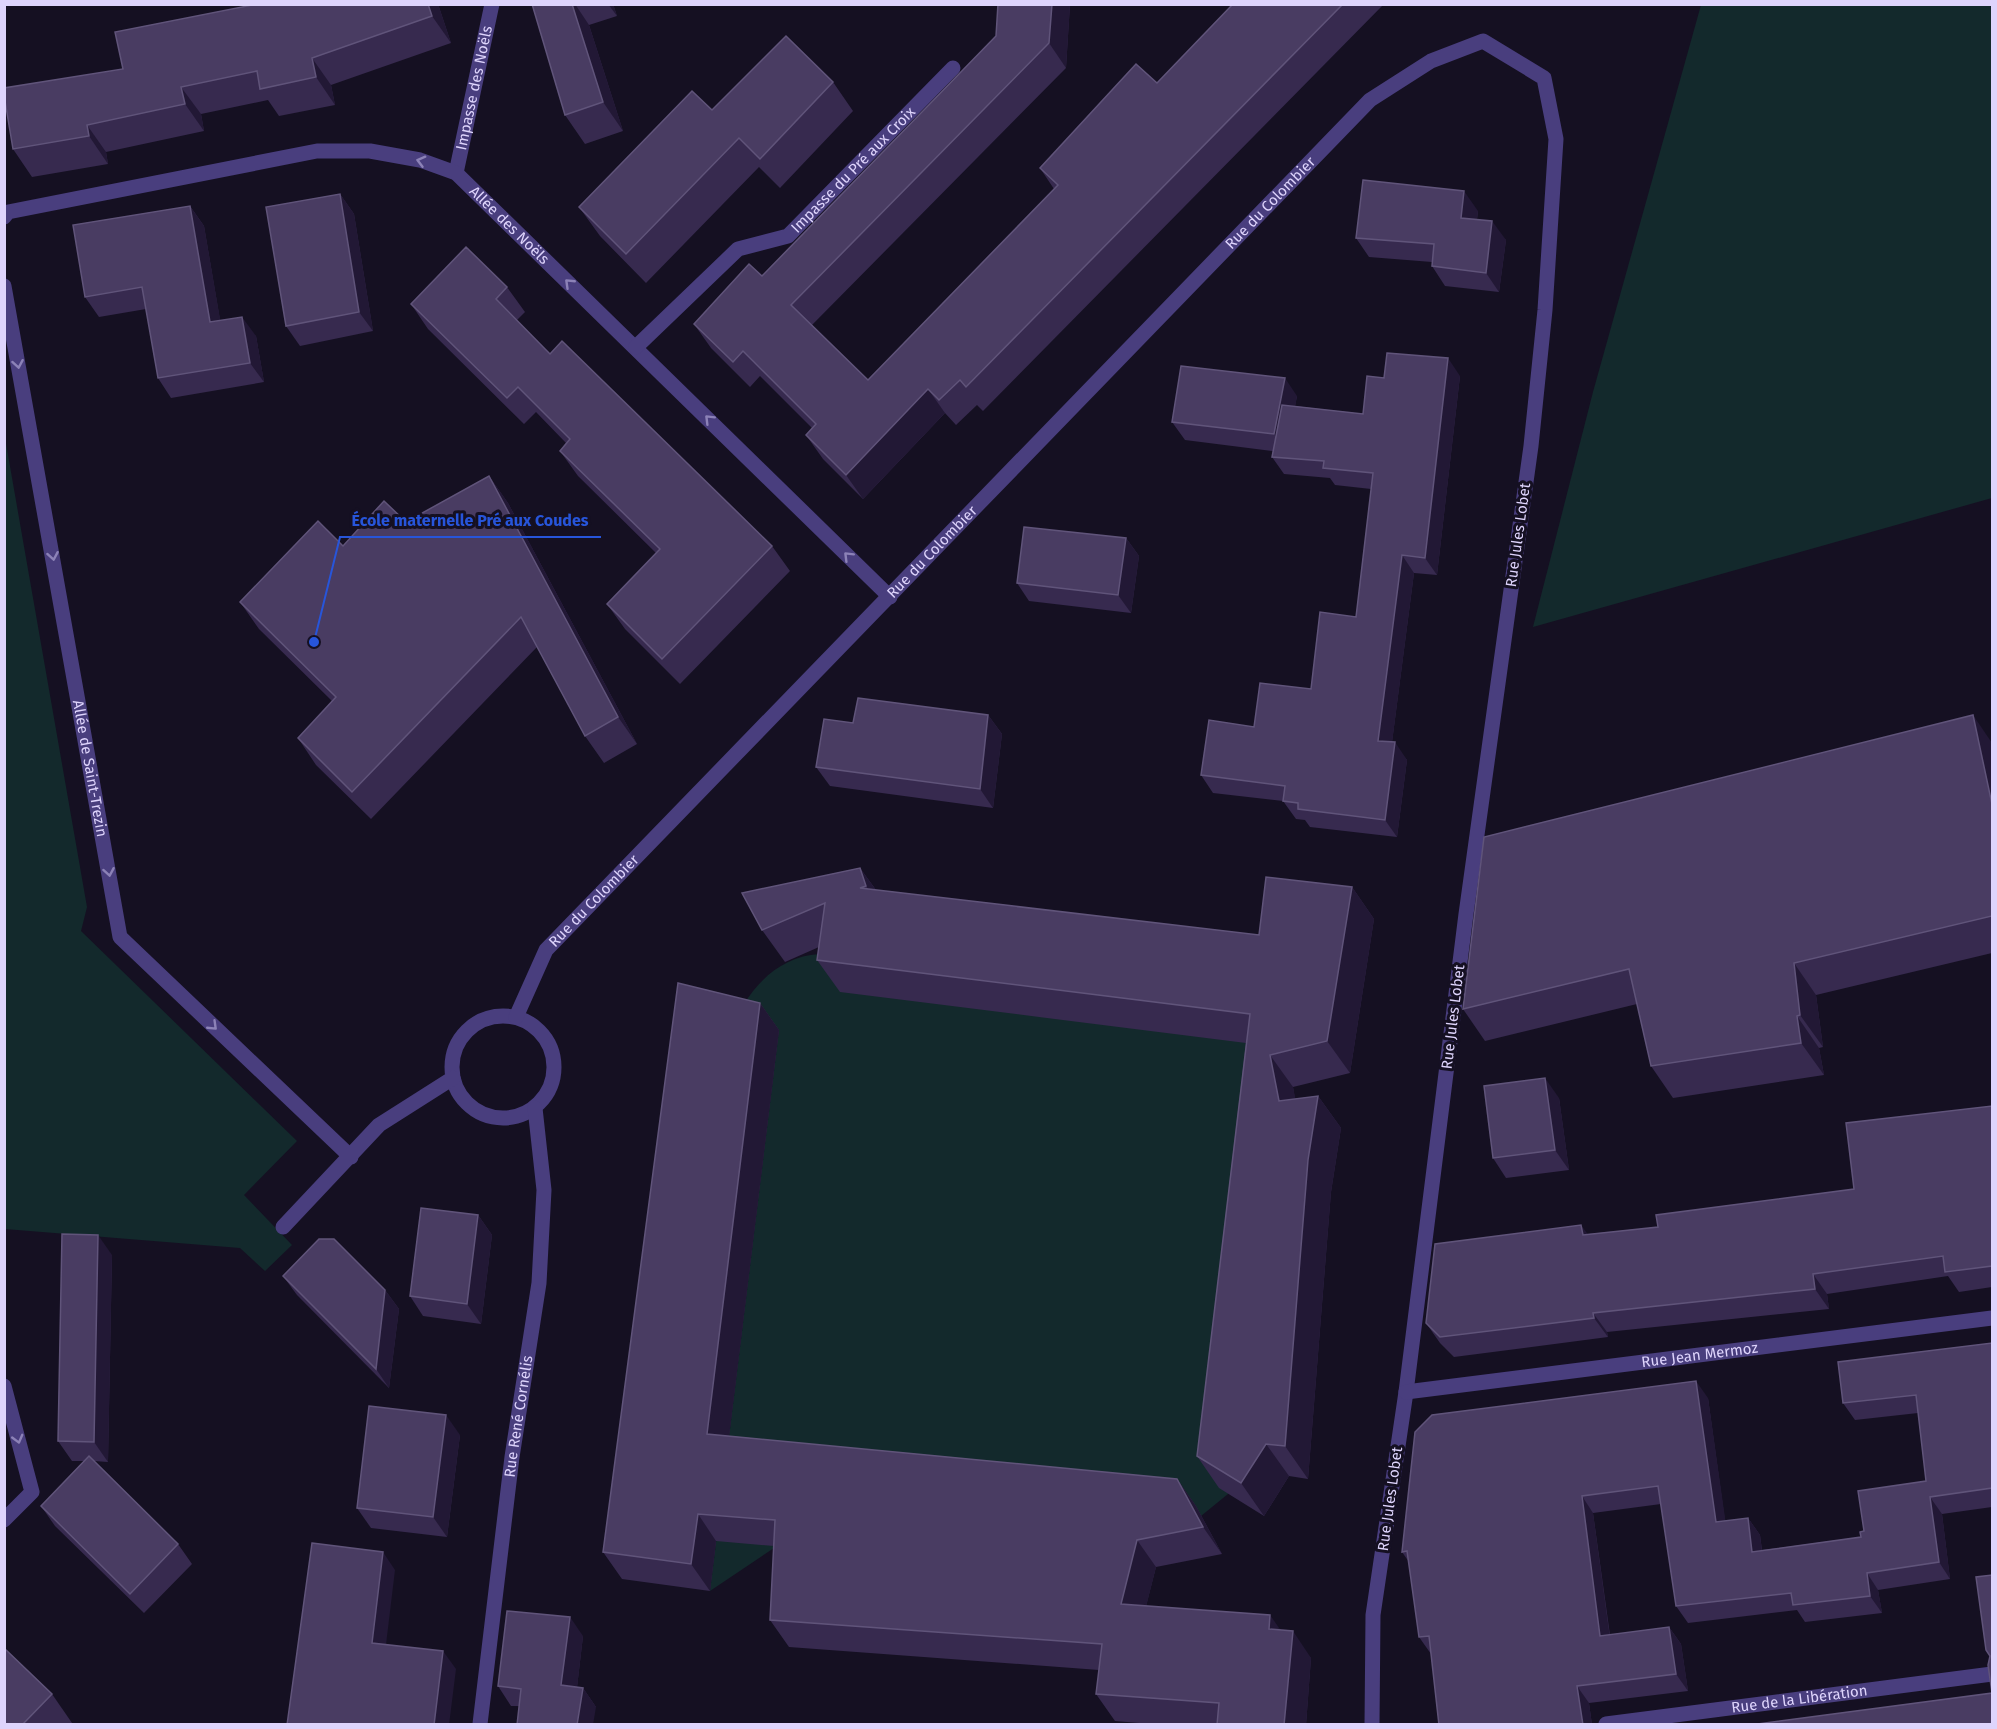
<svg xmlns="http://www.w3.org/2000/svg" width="1997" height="1729" font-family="'Fira Sans',sans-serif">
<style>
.green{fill:#13292c}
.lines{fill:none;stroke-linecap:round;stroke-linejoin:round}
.street{stroke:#493e7e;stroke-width:15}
.wall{fill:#372a4f}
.shaded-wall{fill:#221835}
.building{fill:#493c62;stroke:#60547a;stroke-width:1.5}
.oneway{stroke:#8c82b7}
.labels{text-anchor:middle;stroke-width:6;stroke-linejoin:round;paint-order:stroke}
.street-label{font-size:15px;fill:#ded4fc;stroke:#151022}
.leader{fill:none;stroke:#2755da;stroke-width:2}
.callout-dot{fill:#2755da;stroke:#151022;stroke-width:2}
.callout-label{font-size:16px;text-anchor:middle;font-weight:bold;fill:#2755da;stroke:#151022;stroke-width:6;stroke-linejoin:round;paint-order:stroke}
</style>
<rect width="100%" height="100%" fill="#151022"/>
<g class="green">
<path d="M1701,5H1992V498L1533,627L1593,392Z"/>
<path d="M4,432L87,907L81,931L297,1141L244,1195L292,1245L265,1271L240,1248L5,1229Z"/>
<path d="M819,954L1265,1006L1228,1494L1201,1516L777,1546L710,1591L779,1030L744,1004C761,976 787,956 819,954Z"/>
</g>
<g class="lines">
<g class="street">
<path id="s1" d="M456,173L492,4"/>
<path id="s2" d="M4,217L8,212L317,151H370L420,160L456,173L890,597"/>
<path id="s3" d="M4,286L120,937L351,1157"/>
<path id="s4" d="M636,347L738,249L788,236L953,68"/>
<circle cx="503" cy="1067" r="51"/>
<path id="s5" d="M516,1017L546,950L1370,100L1431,61L1483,41L1544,78L1556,139L1545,310L1531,446L1466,914L1406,1392L1373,1615L1372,1724"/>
<path d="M283,1227L379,1125L453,1078"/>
<path d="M4,1386L32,1492L4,1520"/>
<path id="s6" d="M1406,1392L1992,1318"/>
<path id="s7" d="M480,1724L512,1457L539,1283L544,1190L535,1108"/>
<path id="s8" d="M1606,1724L1992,1674"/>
</g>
</g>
<g class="wall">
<path d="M438,4L451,43L331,85L335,105L279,116L268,100L201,114L204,131L106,152L108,164L32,177L13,149L123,69Z"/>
<path d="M532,4H613L617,16L589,25L623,131L585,144L565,115Z"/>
<path d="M1070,4L1066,68L812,325L868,380L1054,189L1040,168L1157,83L1233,4H1384L983,411L977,405L956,425L945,413L863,499L823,459L806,435L812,428L760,376L750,387L711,348L694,324L762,276L996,36Z"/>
<path d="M833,82L853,111L780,188L759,167L646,283L600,236L579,207L712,110Z"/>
<path d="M340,194L354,214L373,331L300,346L286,326Z"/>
<path d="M190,206L204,226L220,320L256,336L264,382L171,398L158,378L146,309L99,317L85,297Z"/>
<path d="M1478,211L1477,219L1506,240L1499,292L1445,286L1432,266V262L1369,257L1356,238Z"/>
<path d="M507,287L525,312L517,320L550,354L772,546L790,571L680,684L625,629L607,604L656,553L578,476L560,451L566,443L536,412L524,424L428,329L411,304Z"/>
<path d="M1460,376L1437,575L1414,573L1392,742L1407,760L1397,837L1310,827L1305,820L1296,819L1283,801L1213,793L1201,775L1254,727L1311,689L1356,617L1371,489L1335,485L1330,478L1284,474L1272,457L1273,451L1185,440L1172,422L1297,396L1295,406L1363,414L1384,378Z"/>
<path d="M489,476L508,503L637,744L604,763L585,736L537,647L371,819L316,765L298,738L332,701L259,629L240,602L343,546L406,522Z"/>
<path d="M1126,538L1139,556L1131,613L1029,601L1017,583Z"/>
<path d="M988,715L1002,734L993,808L830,786L816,767L853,723Z"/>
<path d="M1992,743V953L1816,995L1823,1047L1819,1048L1824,1075L1673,1098L1651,1066L1637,1004L1485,1041L1463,1009Z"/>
<path d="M860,868L876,890L1259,935L1352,887L1374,919L1350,1073L1293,1087L1295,1099L1318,1096L1341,1128L1331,1192L1308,1479L1289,1476L1264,1516L1219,1488L1197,1456L1246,1043L840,992L817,960L819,947L785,962L762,930Z"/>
<path d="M760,1003L779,1030L729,1436L1177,1479L1196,1506L1222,1554L1156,1567L1146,1606L1280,1630L1311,1658L1306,1725H1163L1115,1721L1096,1694L1099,1670L789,1647L770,1620L774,1546L716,1541L710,1591L622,1579L603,1552Z"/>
<path d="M1559,1098L1569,1170L1506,1178L1493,1158Z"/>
<path d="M1992,1106V1287L1959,1292L1948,1276L1827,1294L1829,1309L1607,1332L1608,1337L1454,1357L1440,1343L1426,1323L1588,1234L1658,1227L1854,1189Z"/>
<path d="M478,1215L492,1235L481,1324L423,1316L410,1296Z"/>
<path d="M112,1255L108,1462L94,1461L178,1544L192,1564L144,1613L55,1526L41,1506L84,1461H72L58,1441Z"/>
<path d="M283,1276L385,1290L399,1309L389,1388L297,1295Z"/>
<path d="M1992,1343V1507L1942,1514L1950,1579L1878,1590L1882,1613L1805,1622L1797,1610L1688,1623L1676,1606L1661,1504L1593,1513L1610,1635L1669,1627L1681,1644L1688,1691L1589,1703L1592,1725H1439L1431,1654L1419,1637L1409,1562L1402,1552L1708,1398L1725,1521L1748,1518L1760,1535L1762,1550L1861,1537L1864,1531L1926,1481L1918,1413L1855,1420L1843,1403Z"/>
<path d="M460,1435L447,1537L371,1528L357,1508Z"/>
<path d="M583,1636L577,1687L583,1688L596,1707L511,1706L498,1686Z"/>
<path d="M52,1694L72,1723L70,1725H4Z"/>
</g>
<g class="shaded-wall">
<path d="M428,4H438L451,43L432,16Z"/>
<path d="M572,4H575L589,25L623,131L603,102Z"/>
<path d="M608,4H613L617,16Z"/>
<path d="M1052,4H1070L1066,68L1049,43Z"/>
<path d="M312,58L331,85L335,105L316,77Z"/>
<path d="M181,87L201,114L204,131L185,104Z"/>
<path d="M87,125L106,152L108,164L89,136Z"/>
<path d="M1464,191L1478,211L1475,237L1461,218Z"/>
<path d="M340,194L354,214L373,331L359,312Z"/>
<path d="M190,206L204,226L224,342L210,322Z"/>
<path d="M1492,221L1506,240L1499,292L1486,273Z"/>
<path d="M242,317L256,336L264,382L250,363Z"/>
<path d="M1448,358L1460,376L1437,575L1425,558Z"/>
<path d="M1285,378L1297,396L1287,452L1274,434Z"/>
<path d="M928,389L945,413L863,499L846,475Z"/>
<path d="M489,476L508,503L637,744L618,717Z"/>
<path d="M1126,538L1139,556L1131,613L1118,595Z"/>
<path d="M1402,555L1414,573L1390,758L1378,741Z"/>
<path d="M988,715L1002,734L993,808L980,789Z"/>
<path d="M1973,715L1992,743V804Z"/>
<path d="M1395,742L1407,760L1397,837L1385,820Z"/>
<path d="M860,868L883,900L888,918L866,886Z"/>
<path d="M1352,887L1374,919L1350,1073L1327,1041Z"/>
<path d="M1794,963L1816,995L1823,1047L1800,1015Z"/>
<path d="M760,1003L779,1030L726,1461L707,1434Z"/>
<path d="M1797,1016L1819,1048L1824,1075L1801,1043Z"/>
<path d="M1270,1055L1293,1087L1302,1133L1279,1101Z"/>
<path d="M1545,1078L1559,1098L1569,1170L1555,1150Z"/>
<path d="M1318,1096L1341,1128L1331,1192L1308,1479L1285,1446L1308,1160Z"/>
<path d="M478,1215L492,1235L481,1324L467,1304Z"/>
<path d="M1581,1225L1595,1244L1583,1235Z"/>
<path d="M98,1235L112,1255L108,1462L94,1442Z"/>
<path d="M1813,1274L1827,1294L1829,1309L1815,1289Z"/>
<path d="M385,1290L399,1309L389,1388L376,1369Z"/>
<path d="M1593,1313L1607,1332L1608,1337L1594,1318Z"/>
<path d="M1696,1381L1708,1398L1728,1539L1716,1522Z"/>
<path d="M446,1415L460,1435L447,1537L433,1517Z"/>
<path d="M1266,1444L1289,1476L1264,1516L1241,1483Z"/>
<path d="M1177,1479L1196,1506L1222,1554L1203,1527Z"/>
<path d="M1582,1496L1593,1513L1612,1653L1600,1636Z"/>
<path d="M1930,1497L1942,1514L1950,1579L1939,1562Z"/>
<path d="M698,1514L716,1541L710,1591L691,1564Z"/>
<path d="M1748,1518L1760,1535L1764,1569L1752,1552Z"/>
<path d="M1137,1540L1156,1567L1140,1631L1121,1604Z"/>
<path d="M383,1552L395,1570L384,1661L372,1643Z"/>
<path d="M1867,1573L1878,1590L1882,1613L1870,1596Z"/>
<path d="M1270,1615L1289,1642L1269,1629Z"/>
<path d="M570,1617L583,1636L575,1705L561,1685Z"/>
<path d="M1669,1627L1681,1644L1688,1691L1676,1674Z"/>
<path d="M1293,1631L1311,1658L1306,1725H1284Z"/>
<path d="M443,1651L456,1669L449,1725H434Z"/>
<path d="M1577,1686L1589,1703L1592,1725H1583Z"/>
<path d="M583,1688L596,1707L593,1725H577Z"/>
</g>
<g class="building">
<path d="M257,4H428L432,16L312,58L316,77L260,89L257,71L181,87L185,104L87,125L89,136L13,149L4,95V88L123,69L115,32Z"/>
<path d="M532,4H572L603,102L565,115Z"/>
<path d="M998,4H1052L1049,43L791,305L868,380L1058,185L1040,168L1136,64L1157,83L1233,4H1343L966,387L960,380L939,400L928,389L846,475L806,435L816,424L743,351L733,362L694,324L749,264L762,276L996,36Z"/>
<path d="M786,36L833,82L760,159L739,138L626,254L579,207L692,91L712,110Z"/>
<path d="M1363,180L1464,191L1461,218L1492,221L1486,273L1432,266L1434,244L1356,238Z"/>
<path d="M340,194L359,312L286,326L266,207Z"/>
<path d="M190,206L210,322L242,317L250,363L158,378L142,287L85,297L73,225Z"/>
<path d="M466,247L507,287L496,299L550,354L562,341L772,546L662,659L607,604L660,549L560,451L570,439L518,387L507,398L411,304Z"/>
<path d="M1387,353L1448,358L1425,558L1402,555L1378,741L1395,742L1385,820L1298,809V803L1283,801L1285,786L1201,775L1209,720L1254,727L1260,683L1311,689L1320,612L1356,617L1373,473L1323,468L1324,461L1272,457L1282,405L1363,414L1367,376L1384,378Z"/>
<path d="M1181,366L1285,378L1274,434L1172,422Z"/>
<path d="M489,476L618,717L585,736L521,617L352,792L298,738L336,697L240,602L318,521L343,546L384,501L406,522Z"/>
<path d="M1024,527L1126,538L1118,595L1017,583Z"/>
<path d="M858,698L988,715L980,789L816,767L824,719L853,723Z"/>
<path d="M1973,715L1992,804V916L1794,963L1800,1015L1797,1016L1801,1043L1651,1066L1629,969L1463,1009L1484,837Z"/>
<path d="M860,868L866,886L860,888L1259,935L1266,877L1352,887L1327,1041L1270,1055L1279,1101L1318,1096L1308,1160L1285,1446L1266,1444L1241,1483L1197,1456L1250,1014L817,960L825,903L762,930L742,893Z"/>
<path d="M678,983L760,1003L707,1434L1177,1479L1203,1527L1137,1540L1121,1604L1270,1615L1269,1629L1293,1631L1284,1725H1217L1219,1703L1096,1694L1102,1644L770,1620L775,1520L698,1514L691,1564L603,1552Z"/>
<path d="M1545,1078L1555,1150L1493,1158L1484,1086Z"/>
<path d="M1992,1106V1266L1945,1272L1943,1256L1813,1274L1815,1289L1593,1313L1594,1318L1440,1337L1426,1323L1435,1244L1581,1225L1583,1235L1658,1227L1656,1215L1854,1189L1846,1123Z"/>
<path d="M421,1208L478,1215L467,1304L410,1296Z"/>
<path d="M62,1234L98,1235L94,1442L58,1441Z"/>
<path d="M319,1239H334L385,1290L376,1369L283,1276Z"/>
<path d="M1992,1343V1488L1930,1497L1939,1562L1867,1573L1870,1596L1793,1605L1791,1593L1676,1606L1658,1486L1582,1496L1600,1636L1669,1627L1676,1674L1577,1686L1583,1725H1439L1429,1636L1419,1637L1407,1551L1402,1552L1415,1432L1432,1415L1696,1381L1716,1522L1748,1518L1752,1552L1861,1537L1860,1532L1864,1531L1858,1491L1926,1481L1916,1395L1843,1403L1838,1362Z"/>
<path d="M369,1406L446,1415L433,1517L357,1508Z"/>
<path d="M89,1456L178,1544L130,1594L41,1506Z"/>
<path d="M312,1543L383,1552L372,1643L443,1651L434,1725H287Z"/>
<path d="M1992,1575V1725H1750L1992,1693L1988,1665L1990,1656L1986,1650L1976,1577Z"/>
<path d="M507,1611L570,1617L561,1685L583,1688L577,1725H517L521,1689L498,1686Z"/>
<path d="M4,1648L52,1694L22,1725H4Z"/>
</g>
<defs><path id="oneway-chevron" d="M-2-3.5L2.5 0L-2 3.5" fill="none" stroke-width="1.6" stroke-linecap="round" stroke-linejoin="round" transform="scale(1.5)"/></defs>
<g class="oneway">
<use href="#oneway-chevron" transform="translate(421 161) rotate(-165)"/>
<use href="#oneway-chevron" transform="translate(569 283) rotate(-136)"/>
<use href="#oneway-chevron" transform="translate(18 364) rotate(80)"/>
<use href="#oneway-chevron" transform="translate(709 419) rotate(-135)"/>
<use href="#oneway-chevron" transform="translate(53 556) rotate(80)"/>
<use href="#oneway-chevron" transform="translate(848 556) rotate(-135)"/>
<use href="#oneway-chevron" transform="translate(109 872) rotate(80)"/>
<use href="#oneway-chevron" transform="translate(213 1026) rotate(44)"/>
<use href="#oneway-chevron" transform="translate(18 1439) rotate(75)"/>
</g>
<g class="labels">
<g class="street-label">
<text dy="5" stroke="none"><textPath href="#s1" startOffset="87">Impasse des Noëls</textPath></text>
<text dy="5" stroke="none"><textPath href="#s4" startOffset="286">Impasse du Pré aux Croix</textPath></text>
<text dy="5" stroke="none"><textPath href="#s5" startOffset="1114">Rue du Colombier</textPath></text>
<text dy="5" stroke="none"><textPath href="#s2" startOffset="538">Allée des Noëls</textPath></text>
<text transform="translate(1518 535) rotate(-82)" y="5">Rue Jules Lobet</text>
<text dy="5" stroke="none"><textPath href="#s5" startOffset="628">Rue du Colombier</textPath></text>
<text dy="5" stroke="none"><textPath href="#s3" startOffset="490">Allée de Saint-Trezin</textPath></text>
<text dy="5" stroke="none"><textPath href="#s5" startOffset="142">Rue du Colombier</textPath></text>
<text transform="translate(1453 1017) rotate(-83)" y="5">Rue Jules Lobet</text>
<text dy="5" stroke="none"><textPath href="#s6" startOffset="296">Rue Jean Mermoz</textPath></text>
<text dy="5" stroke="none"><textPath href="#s7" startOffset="310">Rue René Cornélis</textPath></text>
<text transform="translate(1390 1499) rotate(-82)" y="5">Rue Jules Lobet</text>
<text dy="5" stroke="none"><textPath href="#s8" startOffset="195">Rue de la Libération</textPath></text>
</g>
</g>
<path class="leader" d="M314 642L340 537H601"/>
<circle class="callout-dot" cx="314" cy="642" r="6"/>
<g class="callout-label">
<text x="470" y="526">École maternelle Pré aux Coudes</text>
</g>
<rect width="1997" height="1729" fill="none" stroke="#ded4fc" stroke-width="12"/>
</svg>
